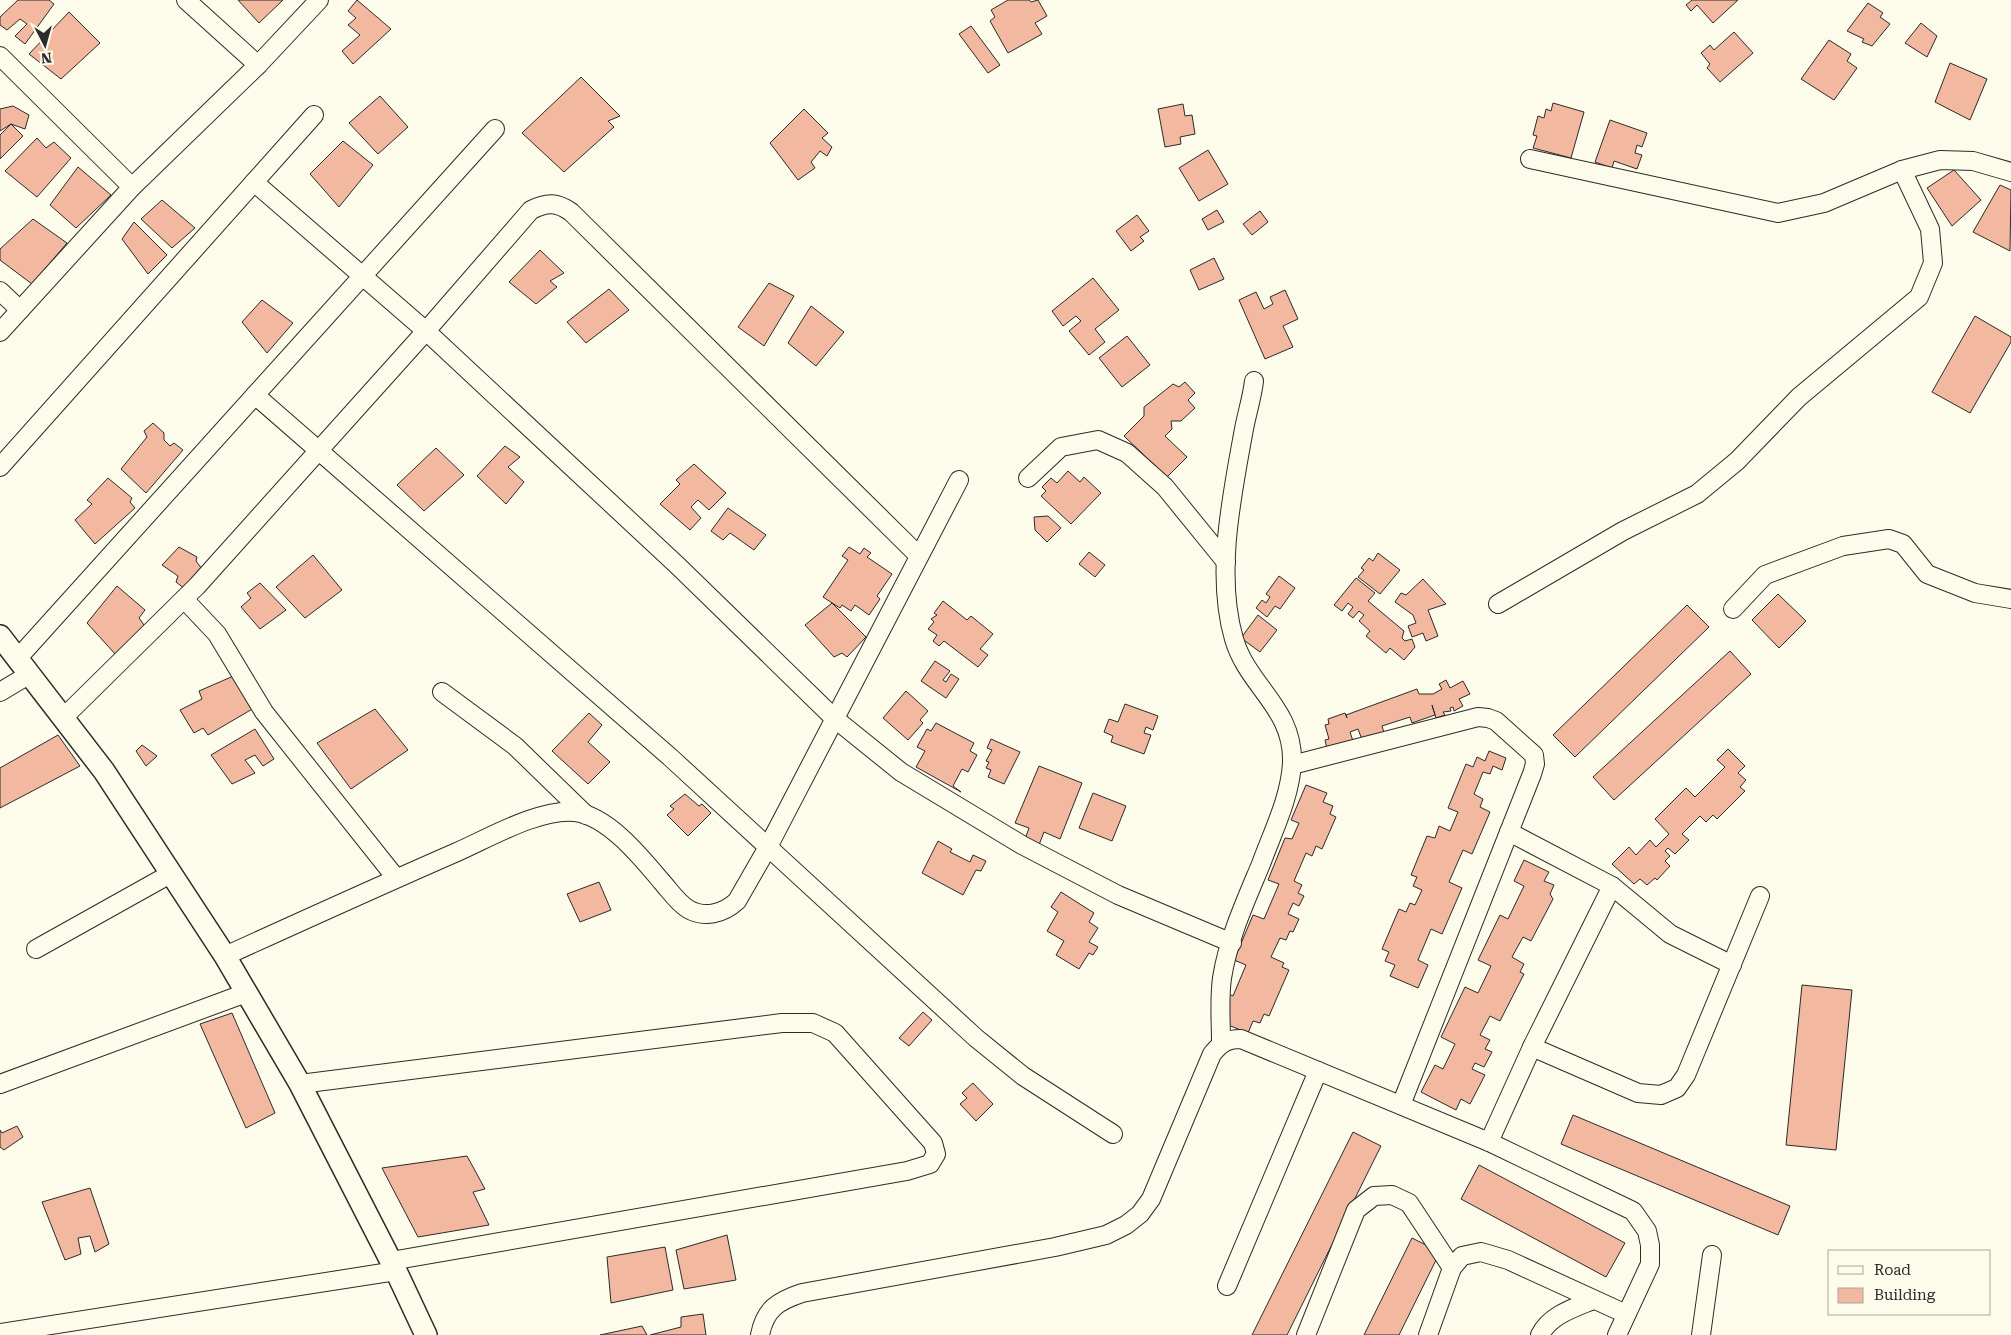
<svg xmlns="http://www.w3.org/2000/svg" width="2011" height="1335" font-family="'Roboto Serif',serif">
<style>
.building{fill:#f2b8a0;stroke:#2b2b2b}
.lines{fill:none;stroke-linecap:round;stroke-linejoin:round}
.minor-casing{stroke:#2b2b2b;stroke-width:20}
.tertiary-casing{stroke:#2b2b2b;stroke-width:24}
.minor{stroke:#fdfbea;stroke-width:18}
.tertiary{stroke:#fdfbea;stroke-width:21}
</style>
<rect width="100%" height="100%" fill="#fdfbea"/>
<g class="building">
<path d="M18,0H49L54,4L25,44L15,36L27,24L20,19L7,30L0,25V17Z"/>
<path d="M238,0H283L259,23Z"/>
<path d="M357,0L391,29L353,64L342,51L360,35L348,25L356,18L348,11Z"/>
<path d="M1008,0H1029L1031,2L1038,0L1047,16L1035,23L1042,34L1008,53L990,21L995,17L991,10Z"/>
<path d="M1692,0H1738L1713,23L1697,5L1691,11L1686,5Z"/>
<path d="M1868,3L1883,13L1880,17L1890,24L1872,46L1862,42L1864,39L1847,31Z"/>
<path d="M69,12L100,43L61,79L29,54Z"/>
<path d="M1921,23L1937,36L1927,57L1905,43Z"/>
<path d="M971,26L1000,65L988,73L959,34Z"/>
<path d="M1734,32L1753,53L1720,82L1707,68L1710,64L1701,53L1710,45L1714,50Z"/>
<path d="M1829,40L1851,54L1847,61L1857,68L1834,100L1801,79Z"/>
<path d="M1950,63L1987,79L1970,120L1935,102Z"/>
<path d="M581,77L620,116L608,121L614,127L564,172L522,133Z"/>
<path d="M380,96L408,127L378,154L349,123Z"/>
<path d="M1553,103L1584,112L1571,158L1533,148L1537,136L1533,135L1538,116L1544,118L1546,109L1551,111Z"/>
<path d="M1183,104L1185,116L1192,115L1195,134L1180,137L1181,144L1165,147L1158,109Z"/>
<path d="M13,106L29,115L25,129L11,124L0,131V109Z"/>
<path d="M804,109L828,133L822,138L832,147L827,156L820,151L811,162L815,168L798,180L770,143Z"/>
<path d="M1610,120L1647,133L1642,147L1637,145L1635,153L1642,155L1637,169L1614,161L1612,168L1595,162Z"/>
<path d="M11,124L23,136L0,159V135Z"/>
<path d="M37,138L46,148L54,142L71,158L37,197L5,171Z"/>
<path d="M343,141L373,165L339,207L310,174Z"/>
<path d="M1208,150L1228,184L1199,201L1179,168Z"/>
<path d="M78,167L111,195L76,228L50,205Z"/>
<path d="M1954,170L1981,200L1952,226L1927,188Z"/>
<path d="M2000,185L2011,190L2010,251L1973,232Z"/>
<path d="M162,200L195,228L172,248L141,219Z"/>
<path d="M1217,210L1224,222L1208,230L1202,219Z"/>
<path d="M1260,211L1268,222L1252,235L1243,224Z"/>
<path d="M1137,215L1149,231L1140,237L1144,241L1131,251L1116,231Z"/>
<path d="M33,219L67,243L32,284L0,260V249Z"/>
<path d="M134,222L167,255L148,274L122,239Z"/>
<path d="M540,250L564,273L550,281L557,287L536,304L509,282Z"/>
<path d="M1214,258L1224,279L1199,290L1190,270Z"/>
<path d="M1093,278L1119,310L1095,329L1105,342L1089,355L1069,331L1081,321L1076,316L1063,326L1052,311Z"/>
<path d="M769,283L794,296L764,346L738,327Z"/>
<path d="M609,289L629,310L586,343L567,322Z"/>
<path d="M1285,290L1298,319L1283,326L1293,347L1265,359L1239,300L1256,292L1264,309L1273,304L1270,297Z"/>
<path d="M262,300L293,323L267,353L242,322Z"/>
<path d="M811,306L844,332L816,366L788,343Z"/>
<path d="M1975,316L2011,337V342L1970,413L1932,392Z"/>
<path d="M1127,336L1150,365L1122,387L1099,358Z"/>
<path d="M1185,382L1195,393L1188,400L1195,408L1181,421H1171L1172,429L1165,436L1187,457L1167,477L1124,436L1144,416V407L1173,384L1179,387Z"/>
<path d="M153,423L164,433V440L170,446L174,443L183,450L146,493L121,469L147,437L144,431Z"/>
<path d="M505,446L520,457L508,467L524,482L506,504L477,476Z"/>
<path d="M436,448L464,475L424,511L397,485Z"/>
<path d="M694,464L726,493L709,510L698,500L691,507L701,518L690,530L660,504L680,484L676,480Z"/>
<path d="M1068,471L1080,482L1084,477L1101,493L1071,524L1041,496L1046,491L1042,487L1051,478L1057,483Z"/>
<path d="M108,478L132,498L130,502L135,508L95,544L75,520L92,504L87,500Z"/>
<path d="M728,508L766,535L754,550L730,533L723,540L711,531Z"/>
<path d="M1048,516L1061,528L1047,542L1035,530L1034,517Z"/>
<path d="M179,547L197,557L196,561L202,569L185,589L176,582L178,576L162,565Z"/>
<path d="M849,547L860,554L864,548L871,553L867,557L892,574L877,596L880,599L869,615L855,605L851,611L842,605L840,608L823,597L848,560L842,556Z"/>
<path d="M1089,552L1105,565L1095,577L1079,564Z"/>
<path d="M1378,553L1400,570L1380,594L1358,577L1364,570L1361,568L1369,558L1373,561Z"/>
<path d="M313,555L342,590L305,618L276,587Z"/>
<path d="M1279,576L1295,588L1280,609L1275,606L1267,617L1256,608L1262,600L1266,603L1270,597L1266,594Z"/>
<path d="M1356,578L1375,593L1368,601L1404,631L1402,638L1405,641L1412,639L1415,647L1404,660L1390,648L1386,653L1366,636L1370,631L1359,621L1364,615L1359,611L1353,618L1348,614L1353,607L1348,603L1342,611L1334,605Z"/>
<path d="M1423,579L1446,604L1428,610L1438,636L1426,641L1423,633L1412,637L1408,626L1416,623L1413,615L1395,602L1401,593L1406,595Z"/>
<path d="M260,583L286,610L260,629L241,607L251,598L247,593Z"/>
<path d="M117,586L145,610L139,618L144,625L116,655L87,623Z"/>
<path d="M1778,594L1806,621L1779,648L1752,620Z"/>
<path d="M943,601L967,620L971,616L993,634L980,649L988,655L978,667L944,641L939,646L933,641L937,635L928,629L934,622L931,619L937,615L934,613Z"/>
<path d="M832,603L866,637L847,657L842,653L834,657L805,625Z"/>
<path d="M1687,605L1709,627L1575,757L1553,735Z"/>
<path d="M1258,615L1277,630L1260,652L1241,638Z"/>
<path d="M1730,651L1751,674L1614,800L1593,777Z"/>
<path d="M935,661L950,671L943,680L946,682L951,674L959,679L946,698L921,681Z"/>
<path d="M238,674L254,708L208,735L203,728L194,733L180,710L202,699L199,691Z"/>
<path d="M1446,680L1450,688L1463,681L1470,694L1459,699L1463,706L1454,711L1453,707L1450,708L1451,711L1443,712L1445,715L1436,718L1432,705L1435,715L1412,723L1410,717L1382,726L1385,736L1378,738L1377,734L1367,737L1364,745L1358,729L1350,732L1353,741L1327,749L1325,740L1329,739L1325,725L1329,724L1328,719L1345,713L1347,718L1346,715L1417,689L1419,694H1433L1442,689L1439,684Z"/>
<path d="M906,691L928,711L920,720L923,723L908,740L883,718Z"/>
<path d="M1125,704L1158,716L1153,730L1146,727L1144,733L1151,735L1144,754L1111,742L1113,736L1104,732L1109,719L1118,722Z"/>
<path d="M375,709L408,750L351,789L317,743Z"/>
<path d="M589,713L602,725L588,742L610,762L588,784L552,751Z"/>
<path d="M936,723L974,743L970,751L977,755L968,772L962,769L953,786L961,792L916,767L925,751L917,747L927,729L931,731Z"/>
<path d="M255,729L274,759L263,766L255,755L245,760L255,773L232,784L211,755Z"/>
<path d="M58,735L80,766L0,808V768Z"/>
<path d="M991,739L1020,752L1004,784L988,777L991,770L986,768L989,762L986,761L992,750L987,748Z"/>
<path d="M142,745L157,756L146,766L136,751Z"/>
<path d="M1728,749L1745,766L1738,773L1746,780L1740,787L1745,791L1717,819L1713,815L1706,822L1700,816L1682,834L1689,840L1675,854L1668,848L1665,851L1670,856L1665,861L1670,866L1657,880L1655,878L1647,885L1640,879L1634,884L1612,864L1629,847L1636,855L1650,840L1656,847L1669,834L1655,819L1686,788L1695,797L1725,767L1717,760Z"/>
<path d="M1489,751L1506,758L1502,770L1493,766L1490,774L1483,772L1474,794L1483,799L1480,807L1490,812L1472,854L1463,850L1449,882L1462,888L1442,934L1431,929L1418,960L1428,965L1418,988L1390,976L1395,965L1385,961L1389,952L1382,949L1399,909L1406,912L1410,903L1415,905L1422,890L1413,886L1417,877L1411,875L1427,836L1435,838L1439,826L1450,831L1458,812L1448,808L1466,764L1473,767L1477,757L1485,761Z"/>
<path d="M1039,766L1082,783L1060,839L1044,832L1039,845L1025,839L1029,828L1015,823Z"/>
<path d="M1306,785L1327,793L1323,802L1333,806L1330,814L1336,817L1322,849L1316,846L1312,856L1306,853L1294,881L1302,885L1298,893L1304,896L1299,906L1293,903L1288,914L1299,919L1293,932L1290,931L1286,940L1280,938L1271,957L1284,963L1282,967L1289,970L1269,1016L1264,1014L1260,1023L1253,1021L1248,1033L1211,1018L1222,991L1233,996L1246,965L1234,960L1253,915L1264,919L1279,884L1268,880L1285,838L1292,839L1299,823L1291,820Z"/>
<path d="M1093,793L1126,806L1112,841L1079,828Z"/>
<path d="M685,794L699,806L702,804L711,813L688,836L667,815L674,809L670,806Z"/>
<path d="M938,841L952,849L950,852L970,862L973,855L986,861L981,871L976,870L963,895L922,873Z"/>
<path d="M1524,860L1549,872L1544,881L1554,885L1550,894L1553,899L1531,941L1523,937L1512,957L1524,964L1520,972L1524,974L1500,1021L1490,1016L1480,1035L1490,1040L1485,1049L1492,1052L1484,1067L1475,1063L1472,1069L1485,1075L1470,1104L1461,1099L1456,1110L1421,1092L1435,1065L1443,1069L1455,1044L1441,1037L1465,987L1478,993L1491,966L1478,960L1500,915L1508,919L1524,886L1514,881Z"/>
<path d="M599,882L611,910L580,922L567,894Z"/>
<path d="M1061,892L1094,913L1089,922L1098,928L1089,942L1098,947L1093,955L1089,953L1079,969L1056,955L1064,941L1047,931L1058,912L1051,907Z"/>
<path d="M1802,985L1852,990L1836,1150L1786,1145Z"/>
<path d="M923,1012L932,1020L909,1046L899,1038Z"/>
<path d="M232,1013L275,1113L246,1128L200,1024Z"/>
<path d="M973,1083L993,1104L976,1121L960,1104L967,1098L962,1093Z"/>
<path d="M1573,1115L1790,1206L1778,1235L1561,1144Z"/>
<path d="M17,1126L23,1137L4,1150L0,1147V1130L2,1133Z"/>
<path d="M1353,1132L1381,1146L1287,1335H1252Z"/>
<path d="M467,1156L485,1189L473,1192L489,1225L418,1237L382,1168Z"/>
<path d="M1479,1165L1625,1243L1606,1277L1461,1199Z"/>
<path d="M90,1188L109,1244L95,1252L90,1236L78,1238L81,1254L65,1260L42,1202Z"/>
<path d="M727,1235L736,1280L684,1289L676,1250Z"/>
<path d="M1412,1238L1440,1252L1399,1335H1364Z"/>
<path d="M665,1247L673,1290L611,1303L607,1257Z"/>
<path d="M703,1314L706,1335H650L681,1327V1317Z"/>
<path d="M642,1326L647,1335H600Z"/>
</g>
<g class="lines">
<defs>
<g id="minor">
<path d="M186,0L258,65"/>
<path d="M0,56L132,187"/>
<path d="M1530,159L1778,213L1824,203L1902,170L1940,160L1973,161L2011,172"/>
<path d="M254,182L426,331L678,566L834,718L901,772L1022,845L1118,895L1232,943"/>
<path d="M0,291L20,310"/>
<path d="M0,332L132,187L258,65L319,0"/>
<path d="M255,395L670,757L976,1038L1023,1076L1113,1134"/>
<path d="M0,467L314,115"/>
<path d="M1028,478L1061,447L1098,440L1127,453L1165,487L1226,562"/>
<path d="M184,599L217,634L264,712L396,878"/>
<path d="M1498,604L1623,531L1697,494L1737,461L1799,397L1919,297L1933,263L1930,229L1902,170"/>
<path d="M1733,609L1765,575L1843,546L1889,539L1903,544L1927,574L1975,593L2011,599"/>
<path d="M18,658L495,129"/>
<path d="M0,692L30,674"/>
<path d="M442,692L515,746L586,815"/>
<path d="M64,717L197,586L426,331L531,210C547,202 557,202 571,212L919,556"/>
<path d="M1292,765L1478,717L1488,718L1496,721L1534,755L1535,764L1532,774L1401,1105"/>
<path d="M1509,832L1612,886L1670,934L1732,965"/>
<path d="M36,949L172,873"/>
<path d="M225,956C302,921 379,886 457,852C489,838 540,808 575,812C608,816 641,857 662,882C670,891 678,903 688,909C705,919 724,913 737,901L768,847L959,480"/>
<path d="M1221,1043C1221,1021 1219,999 1222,978C1228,939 1246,900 1261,864C1273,831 1290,798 1292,763C1294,708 1248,687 1234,639C1215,574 1232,495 1244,429C1247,413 1252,398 1254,381"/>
<path d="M1532,1047L1638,1093L1661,1095L1677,1088L1686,1075L1760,896"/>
<path d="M0,1084L246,993"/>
<path d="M300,1084L782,1023H813L835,1033L933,1143L936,1154L930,1164L907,1171L391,1261"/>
<path d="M1489,1142L1532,1047L1612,886"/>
<path d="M1227,1286L1318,1071"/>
<path d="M0,1333L396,1271"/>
<path d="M760,1335C765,1309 778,1301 802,1293L1055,1247L1106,1235L1126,1225L1140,1214L1151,1199L1212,1054C1221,1043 1227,1039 1241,1039L1489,1142L1633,1211L1647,1231L1650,1245V1264L1617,1335"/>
<path d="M1306,1335L1356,1210L1374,1196L1392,1195L1409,1203L1452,1268"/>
<path d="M1428,1335L1452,1268L1462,1256L1481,1252L1508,1260L1626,1314"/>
<path d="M1540,1335C1550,1315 1574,1308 1593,1300"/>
<path d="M1701,1335L1712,1255"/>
</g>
<path id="tertiary" d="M0,636L104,771L225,956L300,1084L396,1271L426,1335"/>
</defs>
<use href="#minor" class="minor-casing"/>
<use href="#tertiary" class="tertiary-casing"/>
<use href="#minor" class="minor"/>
<use href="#tertiary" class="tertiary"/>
</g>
<rect x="1828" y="1250" width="162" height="65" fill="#fdfbea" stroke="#a9a89e"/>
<rect x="1838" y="1266" width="25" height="8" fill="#fdfbea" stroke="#a9a89e"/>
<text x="1874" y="1275" font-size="15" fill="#2b2b2b">Road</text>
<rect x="1838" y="1288" width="25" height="15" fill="#f2b8a0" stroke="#a9a89e"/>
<text x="1874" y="1300" font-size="15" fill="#2b2b2b">Building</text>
<g transform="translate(45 45) rotate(174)" stroke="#fdfbea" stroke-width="4" paint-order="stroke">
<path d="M0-4L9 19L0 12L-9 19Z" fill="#2b2b2b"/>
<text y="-8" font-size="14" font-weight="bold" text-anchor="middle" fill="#2b2b2b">N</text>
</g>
</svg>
